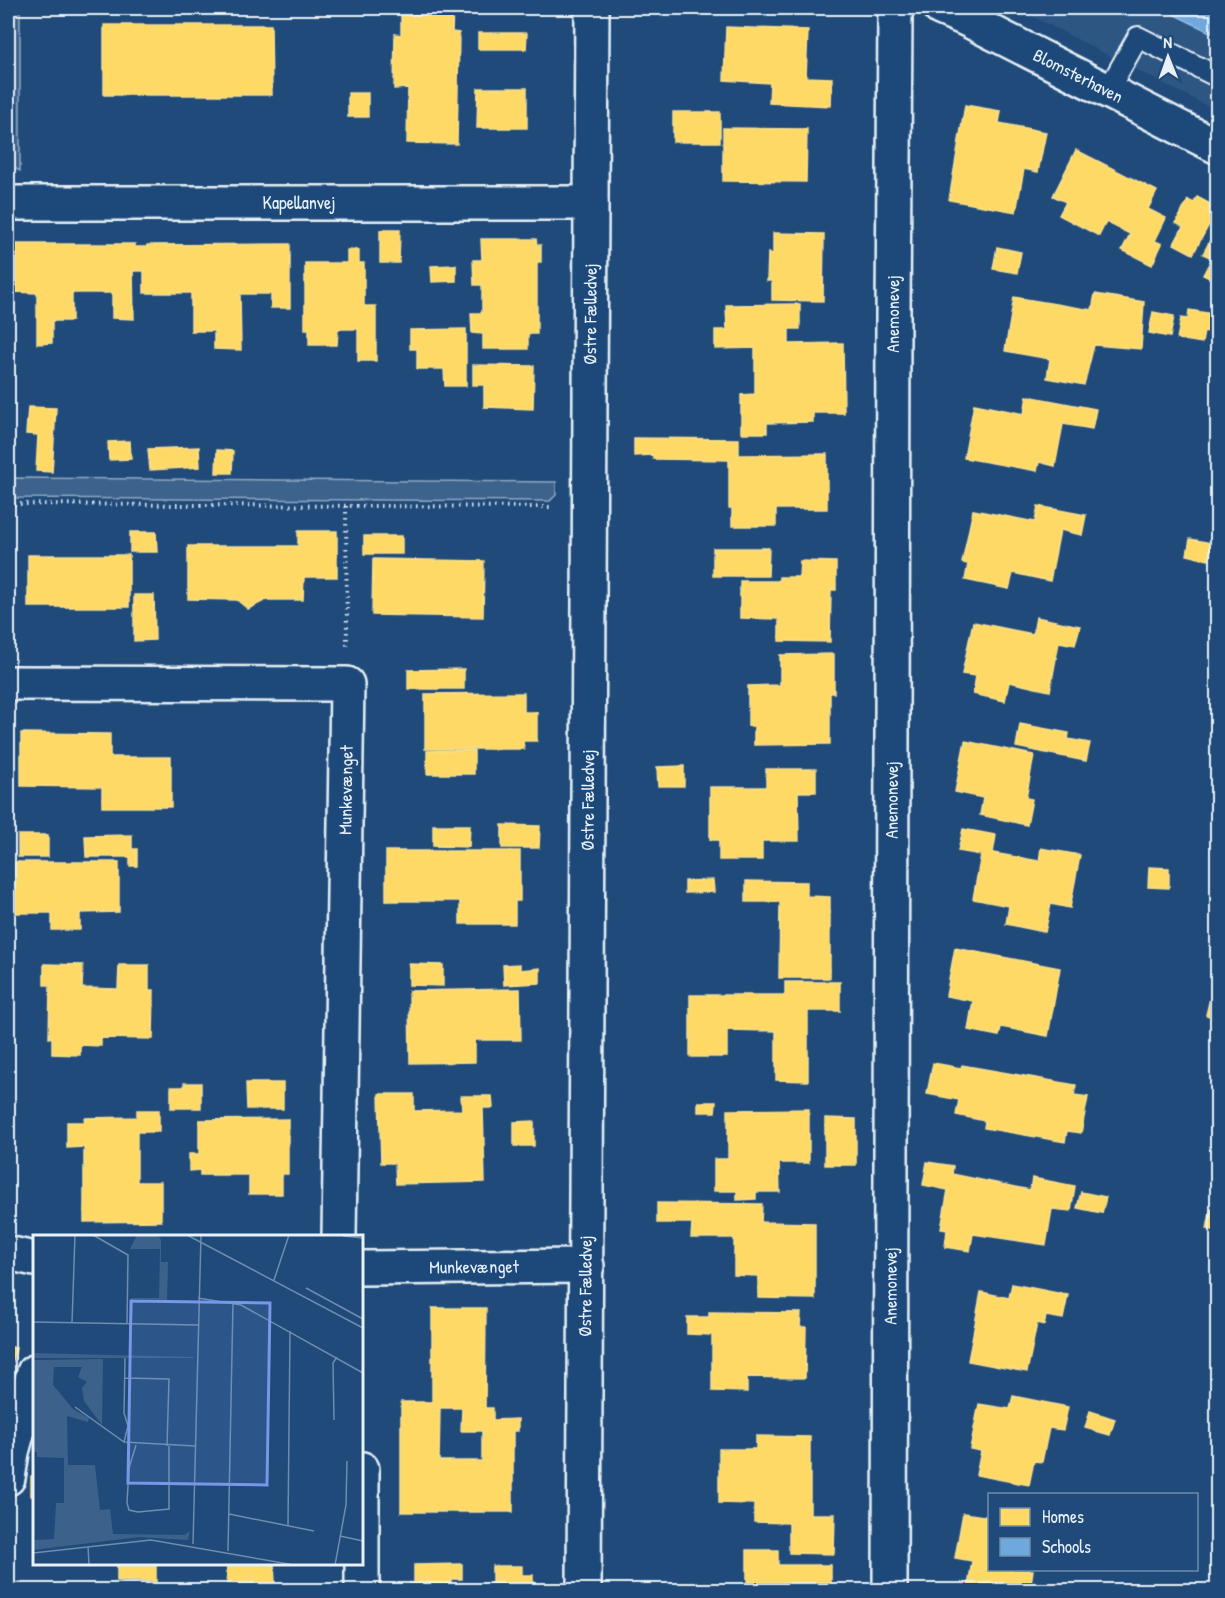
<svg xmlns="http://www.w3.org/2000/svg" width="1225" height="1598" font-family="'Patrick Hand',sans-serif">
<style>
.built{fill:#2e5683}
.green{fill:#3c628c;stroke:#92aac2;stroke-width:1.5}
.homes{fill:#ffd966;stroke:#f8e092;stroke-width:1.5;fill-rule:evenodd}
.schools{fill:#6fa8dc;stroke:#93bee4;stroke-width:1.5}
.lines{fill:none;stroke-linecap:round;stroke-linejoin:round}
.service-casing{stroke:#e8f1f8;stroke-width:24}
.minor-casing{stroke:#e8f1f8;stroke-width:38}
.path{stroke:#e8f1f8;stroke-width:4;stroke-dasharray:1.5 4.5;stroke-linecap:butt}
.service{stroke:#1f4a7a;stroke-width:20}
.minor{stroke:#1f4a7a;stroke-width:33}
.labels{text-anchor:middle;stroke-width:6;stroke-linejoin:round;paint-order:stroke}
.street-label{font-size:18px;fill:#e8f1f8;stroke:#1f4a7a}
.inset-road{fill:none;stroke:#6f8dac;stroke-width:1.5}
.view{fill:#7897e6;fill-opacity:0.15;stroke:#7897e6;stroke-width:3}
.inset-edge{fill:none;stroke:#e8f1f8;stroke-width:3}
</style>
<rect width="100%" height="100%" fill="#1f4a7a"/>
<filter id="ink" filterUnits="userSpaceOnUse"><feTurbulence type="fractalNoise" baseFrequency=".0167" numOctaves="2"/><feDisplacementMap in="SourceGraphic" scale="12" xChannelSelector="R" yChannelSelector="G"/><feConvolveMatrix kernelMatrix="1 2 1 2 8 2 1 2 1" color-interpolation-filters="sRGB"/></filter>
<g filter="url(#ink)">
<path class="built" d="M1016,8H1217V111L1100,51Z"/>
<g class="green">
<path d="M8,8H20V171L9,165L8,162Z"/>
<path d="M8,478L556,482V495L550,501L8,498Z"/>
</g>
<g class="homes">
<path d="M401,8H453L452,32L459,33L457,144L407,143L408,88L394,89L395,34L401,35Z"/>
<path d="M104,25H271L272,95H104Z"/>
<path d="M726,27L808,30L806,77L832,78L831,106L769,103L770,83L724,80Z"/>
<path d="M478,33H527L526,49H478Z"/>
<path d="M478,88H527V128H477Z"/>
<rect x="348" y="93" width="20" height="24"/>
<path d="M965,105L1001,111L999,123L1046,132L1038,172L1024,169L1016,212L949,200Z"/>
<rect x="673" y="112" width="47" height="30"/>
<path d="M723,128L807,129L806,182L723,181Z"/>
<path d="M1076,150L1157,191L1148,209L1166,218L1155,241L1162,244L1152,265L1122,250L1130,234L1106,222L1099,236L1059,215L1066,202L1053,196Z"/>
<path d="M1197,197L1218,208L1193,254L1174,244L1183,227L1176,223L1188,200L1194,203Z"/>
<path d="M1218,225V282L1203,275L1212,258L1203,254Z"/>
<path d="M380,230H400L399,263H380Z"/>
<path d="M773,233L824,234L823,301L772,300V281H767L768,253L773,254Z"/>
<path d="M481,239H536L537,245H541V262H537V334H528V349H483V334L472,333L471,313H482V285H474L473,260H482Z"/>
<path d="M8,244H135V247H147V245L290,244V308H271V294H240L241,350L214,349V331H191V293H144V271H133L134,319L112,318V293H72V321H52V343L37,344V293L13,292V319H8Z"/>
<path d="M997,247L1021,252L1017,273L993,269Z"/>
<path d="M347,250H359V263H364V306H376V361H358V329H338L337,345H309V329H305V263H347Z"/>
<path d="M456,265V281L432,282L431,266Z"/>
<path d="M1095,294L1144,302L1141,349L1094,345L1084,385L1047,378L1050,359L1005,351L1014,297L1092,310Z"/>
<path d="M800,304V329H789V344L843,343L844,413H813V422L767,423V433H741V395L755,394V348L715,349V330H727L726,305Z"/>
<path d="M1189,310L1218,315V334L1204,331L1202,343L1177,339L1181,318L1188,319Z"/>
<path d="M1153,312L1174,316L1170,337L1149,333Z"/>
<path d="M466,329V386H445L444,369H417V349H410V330Z"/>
<path d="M473,365L534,366L533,409L484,407V385H473Z"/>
<path d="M1027,396L1096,409L1092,429L1063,424L1055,466L1039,462L1037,471L964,458L974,404L1024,414Z"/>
<path d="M28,407L56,408L52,472L36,471L38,435L26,434Z"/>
<path d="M634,438L739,439V455L827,454V509H776V526H732V508H729V460L653,459V455L634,456Z"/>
<path d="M130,441L131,459L109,460L108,442Z"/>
<path d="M199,447L200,467L150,470L148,449Z"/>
<path d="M217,450L233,451L232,473H216Z"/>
<path d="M1038,506L1086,515L1082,535L1060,530L1050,581L1013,573L1009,589L965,580L968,564L962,563L973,510L1035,522Z"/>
<path d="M298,531H337V577H304L303,600H266L248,609L237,600L188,599V546H298Z"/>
<path d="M130,532H156L157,552H130Z"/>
<rect x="364" y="536" width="38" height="18"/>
<path d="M1190,539L1212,543L1209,560L1187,555Z"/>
<path d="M713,548H769L768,576H713Z"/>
<rect x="28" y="555" width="101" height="52"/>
<path d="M373,559L484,561L483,617L372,615Z"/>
<path d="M800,561L836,562V590H831L830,642L779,641V619L740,618V581H779V577H799Z"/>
<path d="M134,595H154L155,640L134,641Z"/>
<path d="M1036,617L1080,626L1075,645L1059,642L1050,691L1009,682L1005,701L973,694L976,676L962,674L973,622L1033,634Z"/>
<path d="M834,654V693H830V744L754,745V726H748V686L780,685V655Z"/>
<path d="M464,669V689H408V670Z"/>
<path d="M524,693V712H537V741H523L524,749H425V694Z"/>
<path d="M1020,724L1069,733L1068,739L1090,743L1086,761L1016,747Z"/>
<path d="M21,733L110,734V757H171V807H102V787L21,786Z"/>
<path d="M965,741L1034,755L1026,798L1032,799L1027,825L980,815L983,798L955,792Z"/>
<path d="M474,750V774H427V751Z"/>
<path d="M684,766V786H658L657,767Z"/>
<path d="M766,769H816V792H798L799,841H762V860H719V840H710V787H766Z"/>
<path d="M433,825H470L469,847L433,846Z"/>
<path d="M502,825L540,826L539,848H502Z"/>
<path d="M963,829L996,835L993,853L1039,861L1041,848L1080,855L1070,908L1051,904L1045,932L1006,924L1009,906L973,899L981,855L958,851Z"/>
<rect x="18" y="835" width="30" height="22"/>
<path d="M132,835V849H137V866H130V857H86L85,836Z"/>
<path d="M386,851H520V901H515V924H460V901H386Z"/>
<path d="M15,862H119V912L80,913V930H52V913H15Z"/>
<path d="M1149,867L1169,868V888L1148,887Z"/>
<path d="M713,880L714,892L685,893V881Z"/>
<path d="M746,881L807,882V896L830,897V978H779L780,902H746Z"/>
<path d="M955,948L1060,968L1048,1036L1001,1027L999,1036L968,1030L973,1001L946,996Z"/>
<path d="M44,964L83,965L82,988L118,989L119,965H149V990H154L153,1039L101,1038V1046L80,1045V1055L52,1054V1037L49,1038L50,985H44Z"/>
<path d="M409,964L443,965V986L409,985Z"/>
<path d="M520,964V970L540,968V983L504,985L503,965Z"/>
<path d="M785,982H840V1011H808V1081L776,1080V1031L727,1030V1057H690V995H785Z"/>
<path d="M1213,986L1218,987V1018L1206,1015Z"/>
<path d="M520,989L521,1040H475V1062L410,1063L409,991Z"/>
<path d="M933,1063L961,1068L962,1065L1076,1085L1074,1095L1088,1097L1081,1133L1067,1131L1065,1142L984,1128L985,1121L956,1115L959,1100L927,1094Z"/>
<path d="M184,1083H201V1108H171V1087H184Z"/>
<path d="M246,1083H283V1109H247Z"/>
<path d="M379,1094H414V1111L462,1110L461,1096H492L493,1108H483L485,1182L396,1184L395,1163H381Z"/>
<path d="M698,1102H716L715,1112H698Z"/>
<path d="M809,1109V1163H779L780,1192H756V1199L737,1200V1191H714V1159H728V1110Z"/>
<path d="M137,1110H159V1132H137V1182H161V1221L84,1222V1147L67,1148V1122H85L84,1118L137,1117Z"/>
<path d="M1218,1111V1132L1214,1131Z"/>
<path d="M825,1118L856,1119V1165H825Z"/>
<path d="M288,1119V1174H282V1194H249V1175H200V1170L189,1171V1154H199V1120Z"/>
<path d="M534,1121V1146H514V1122Z"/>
<path d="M927,1162L953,1166L952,1174L1030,1190L1032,1178L1075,1186L1071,1211L1052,1209L1046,1245L973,1234L970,1251L945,1247L947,1230L941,1229L948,1190L923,1185Z"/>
<path d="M1081,1192L1106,1197L1102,1213L1077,1208Z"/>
<path d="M657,1203L762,1204L761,1222L815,1223V1299L758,1298V1276L734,1275V1238H691L692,1223H657Z"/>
<path d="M1211,1209L1218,1210V1231L1207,1229Z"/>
<path d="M1012,1284L1068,1295L1063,1319L1046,1316L1044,1325L1037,1323L1027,1372L968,1361L981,1292L1009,1298Z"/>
<path d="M432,1308H486L485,1408H493V1420L518,1419V1431H513V1512H401V1402H432ZM440,1408H462L461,1431H482V1461H439Z"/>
<path d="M709,1312L801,1313L800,1327H806L805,1378L747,1377V1392L712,1391V1335L687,1334V1317H709Z"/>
<path d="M8,1346L16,1348L8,1380Z"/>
<path d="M1013,1396L1068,1407L1063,1430L1049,1428L1042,1462L1034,1461L1029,1485L976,1475L981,1451L970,1449L979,1404L1010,1409Z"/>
<path d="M1090,1411L1115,1419L1110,1435L1085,1428Z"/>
<path d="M756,1436L810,1437V1514H835L834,1554L789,1553V1523L754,1522V1504L719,1503V1449H756Z"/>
<rect x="31" y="1476" width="3" height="20"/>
<path d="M963,1513L990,1517V1570H1033L1030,1590H995L968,1586L972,1561L955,1558Z"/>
<path d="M747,1550H778V1565H831V1590H747Z"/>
<path d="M117,1564H156V1582L117,1581Z"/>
<path d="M227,1564H274L275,1583H227Z"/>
<path d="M462,1564V1579H451V1584H492V1566H522V1575H533V1590H410V1583L414,1584V1565Z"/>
<path d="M267,1587L312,1588V1590H267Z"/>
</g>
<path class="schools" d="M1161,8H1218V36Z"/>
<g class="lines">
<defs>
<path id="service" d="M1107,92L1138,37L1218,77"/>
<g id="minor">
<path id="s1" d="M940,8L966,19L1218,147"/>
<path id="s2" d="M8,203H591"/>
<path d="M8,683L347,684L339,1236"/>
<path d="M8,1253L34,1259"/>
<path id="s3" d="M362,1268L587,1266"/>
<path d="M362,1469V1590"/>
<path d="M8,1478L12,1452L34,1372"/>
<path id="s4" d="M584,1590L592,8"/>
<path id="s5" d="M890,1590L893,316L895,15L897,8"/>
</g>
</defs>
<use href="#service" class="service-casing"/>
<use href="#minor" class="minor-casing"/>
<g class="path">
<path d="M8,504L552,507"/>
<path d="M346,506L347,647"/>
</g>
<use href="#service" class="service"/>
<use href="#minor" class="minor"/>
</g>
</g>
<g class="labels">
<g class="street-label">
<text dy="6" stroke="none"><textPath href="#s1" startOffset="154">Blomsterhaven</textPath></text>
<text dy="6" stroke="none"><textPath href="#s2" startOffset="291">Kapellanvej</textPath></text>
<text dy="6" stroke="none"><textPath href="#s4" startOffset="1276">Østre Fælledvej</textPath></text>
<text dy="6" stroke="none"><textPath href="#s5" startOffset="1276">Anemonevej</textPath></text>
<text transform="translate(346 790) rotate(-89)" y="6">Munkevænget</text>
<text dy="6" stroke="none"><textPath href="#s4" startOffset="790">Østre Fælledvej</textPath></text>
<text dy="6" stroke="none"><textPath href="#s5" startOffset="790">Anemonevej</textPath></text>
<text dy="6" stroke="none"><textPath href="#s3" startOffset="112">Munkevænget</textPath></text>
<text dy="6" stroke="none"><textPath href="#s4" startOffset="304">Østre Fælledvej</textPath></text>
<text dy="6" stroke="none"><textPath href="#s5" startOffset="304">Anemonevej</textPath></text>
</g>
</g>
<g transform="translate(33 1235)">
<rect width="330" height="330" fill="#1f4a7a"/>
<path d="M104,0H125L128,5V27H135L134,65L100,64V85L98,63H126L127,14H97ZM0,118L160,122V123H0ZM70,124L69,190L51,166L49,153L54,147L45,142L49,132H21L20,150L40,174L56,183L55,187L34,181L35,230H62L67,275L77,274L80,299L152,300L157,296L155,305L106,302L0,315V305L21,304L23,268H31V223L4,222V217H0V125Z" fill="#3c628c"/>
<path class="inset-road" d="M60,0L95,20L94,89M154,0L330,93M310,1L330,3M241,45L256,0M273,53L330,84M165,63L208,70L330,138M0,87L165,90M39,88L42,0M92,143L136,144L134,211M42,172L91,207L162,211M301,185L300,128L304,122M91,207L95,191L91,178L92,123M103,210L96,233L94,268L96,275L105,277L136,274V211M196,279L281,296M255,290L257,96M307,301L330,306M160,309L168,0M55,311L56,330M195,316L200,67M0,318L118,305L261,330M302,330L313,270L314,226"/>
<path class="view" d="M98,66L237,68L234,250L95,248Z"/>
<rect width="330" height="330" class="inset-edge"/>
</g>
<rect width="1225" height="1598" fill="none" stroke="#1f4a7a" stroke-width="30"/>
<rect x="15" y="15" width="1195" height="1568" fill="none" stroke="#e8f1f8" stroke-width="2" filter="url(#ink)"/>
<rect x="988" y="1493" width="210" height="78" fill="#1f4a7a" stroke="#6f8dac" stroke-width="1.5"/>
<rect x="1000" y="1508" width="30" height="18" fill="#ffd966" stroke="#6f8dac" stroke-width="1.5"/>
<text x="1042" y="1523" font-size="18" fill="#e8f1f8">Homes</text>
<rect x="1000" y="1538" width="30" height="18" fill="#6fa8dc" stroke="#6f8dac" stroke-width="1.5"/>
<text x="1042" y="1553" font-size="18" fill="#e8f1f8">Schools</text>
<g transform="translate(1168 57) rotate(359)" stroke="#1f4a7a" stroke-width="4.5" paint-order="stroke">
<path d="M0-4.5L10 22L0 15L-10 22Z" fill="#e8f1f8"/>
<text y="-9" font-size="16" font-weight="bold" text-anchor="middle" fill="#e8f1f8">N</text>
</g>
</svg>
